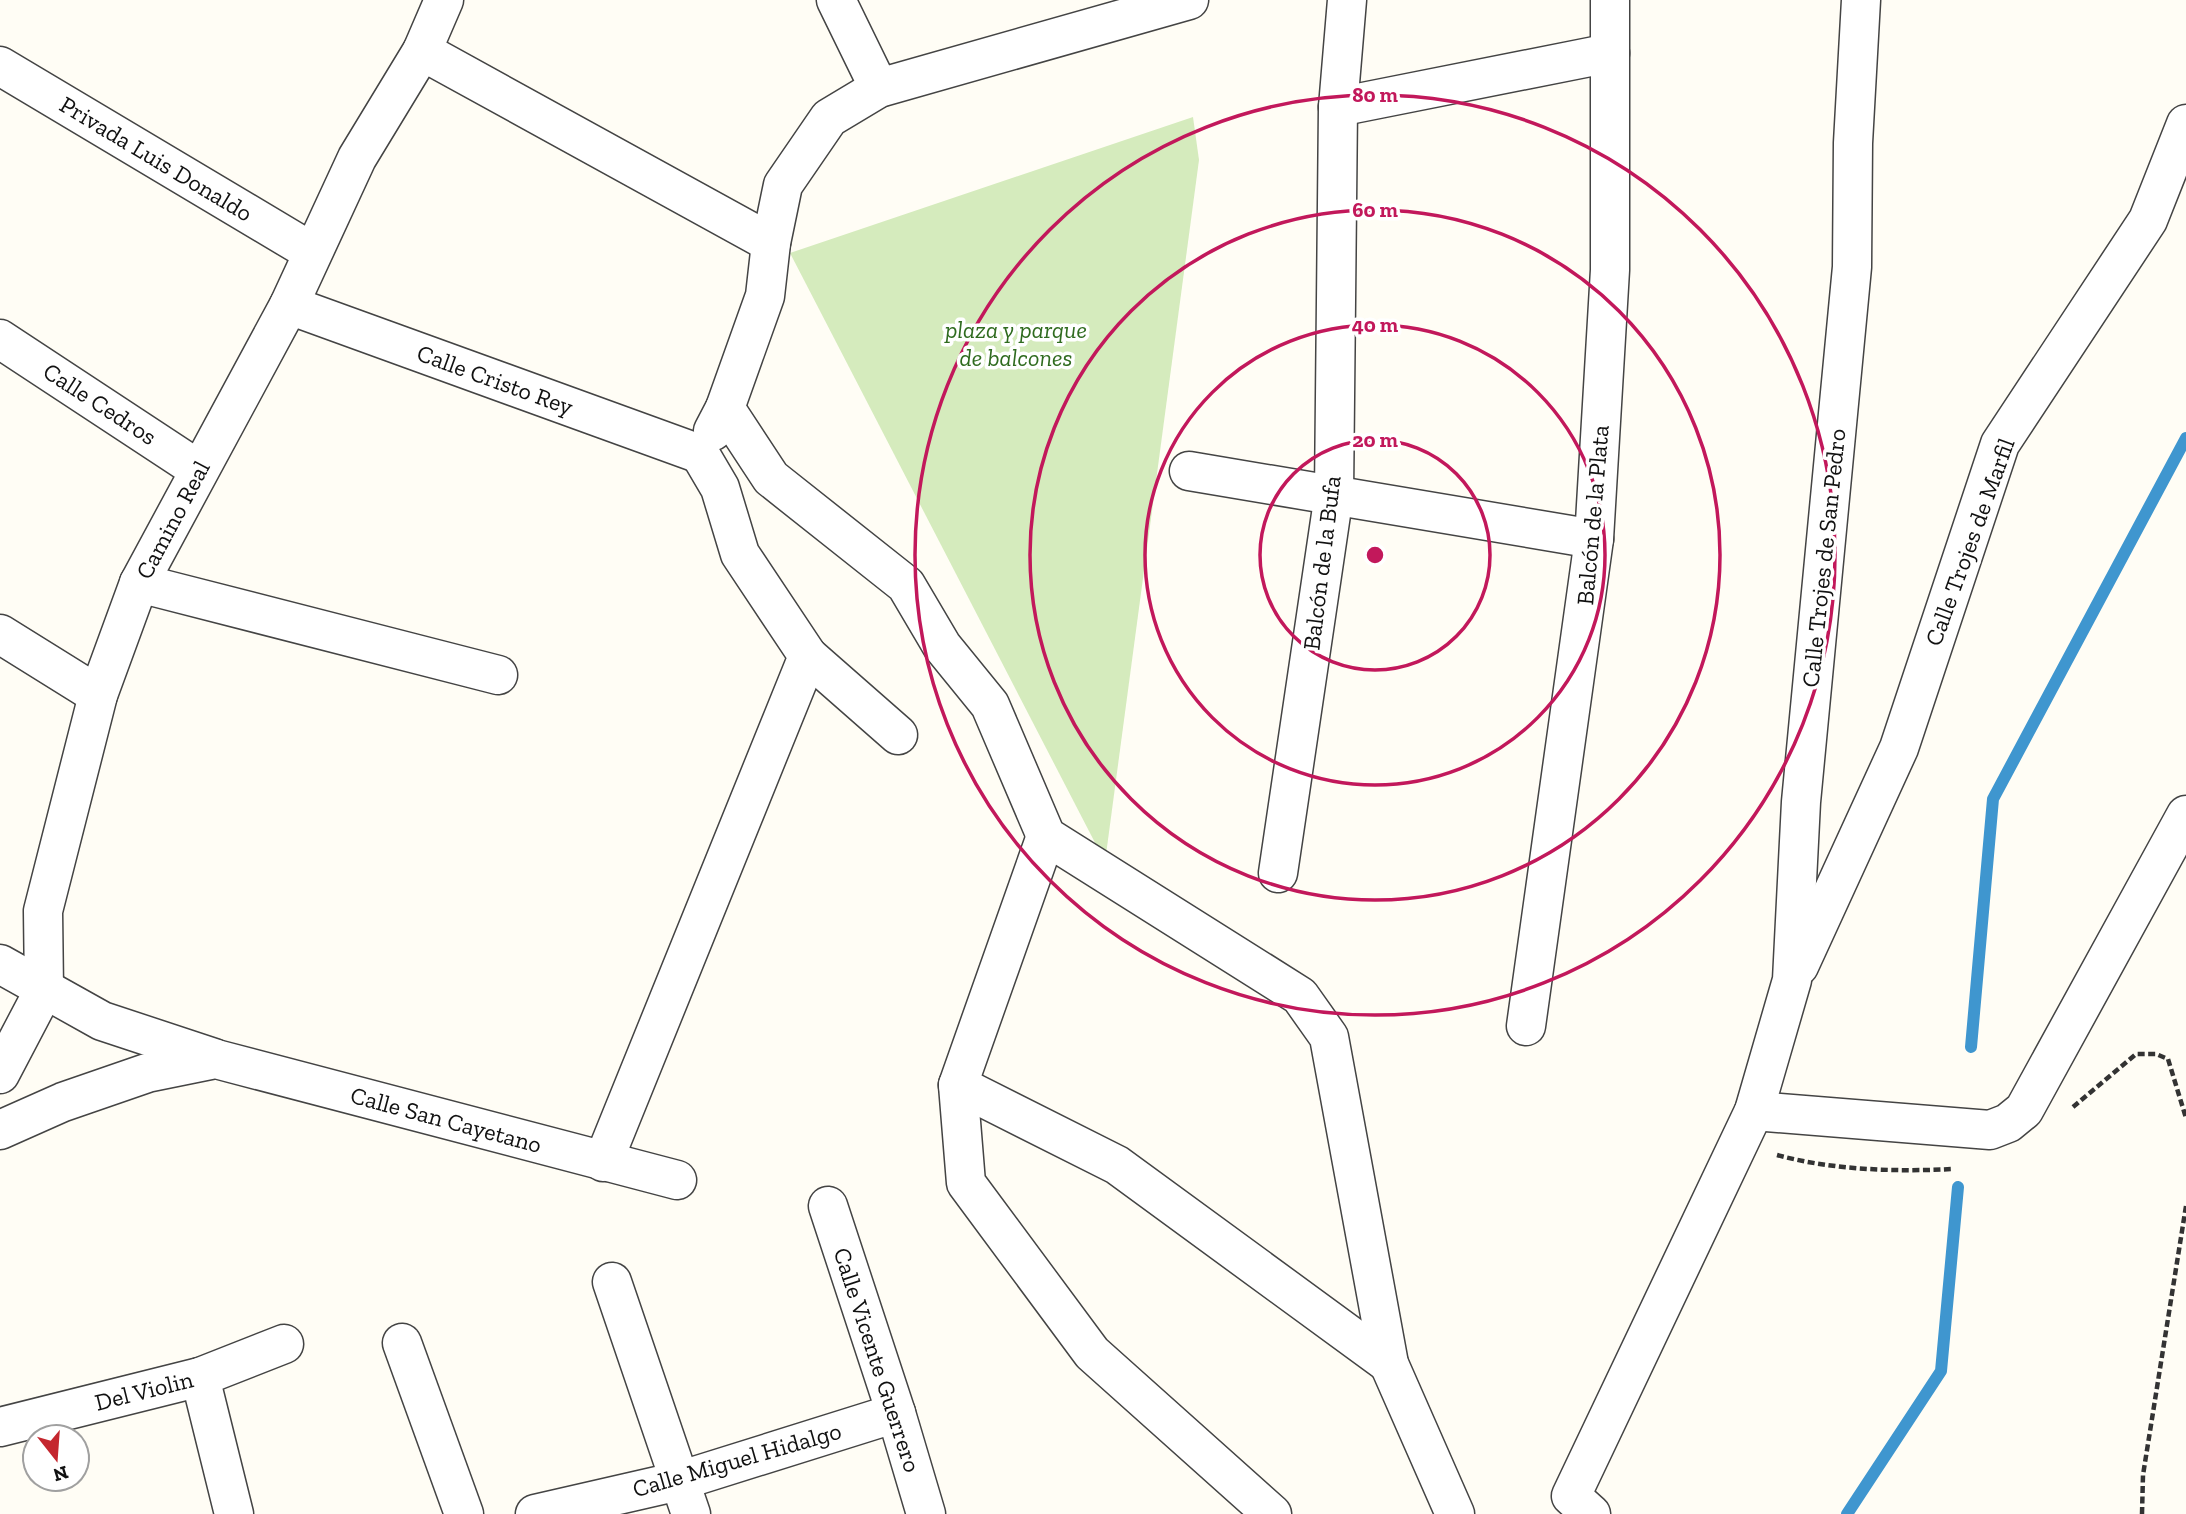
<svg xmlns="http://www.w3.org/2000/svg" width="2186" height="1514" font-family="'Zilla Slab',serif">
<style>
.green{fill:#d5ebbd}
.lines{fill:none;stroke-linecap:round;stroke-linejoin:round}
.stream{stroke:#3f96cf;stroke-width:12}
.minor-casing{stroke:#444;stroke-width:41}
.path{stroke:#333;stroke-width:4.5;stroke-dasharray:7 3.5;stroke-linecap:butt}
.minor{stroke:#fff;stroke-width:38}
.ring{fill:none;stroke:#c2185b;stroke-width:3.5}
.labels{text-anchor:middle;stroke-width:7;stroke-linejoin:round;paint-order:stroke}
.street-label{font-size:24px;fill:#111;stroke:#fff}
.park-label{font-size:24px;font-style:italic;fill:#2f6b1f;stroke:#fff}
.centre{fill:#c2185b;stroke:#fff;stroke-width:3.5}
.ring-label{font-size:21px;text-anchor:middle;font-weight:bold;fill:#c2185b;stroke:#fff;stroke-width:7;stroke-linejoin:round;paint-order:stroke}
</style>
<rect width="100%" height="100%" fill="#fffdf5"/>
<path class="green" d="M1193,117L1199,160L1105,862L790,253Z"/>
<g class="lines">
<g class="stream">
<path d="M1971,1047L1993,799L2186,438"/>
<path d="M1847,1514L1941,1371L1958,1187"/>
</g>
<defs>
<g id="minor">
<path d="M836,0L879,88"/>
<path d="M422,51L771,243"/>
<path d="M0,66L312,252"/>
<path d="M1338,107L1610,53"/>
<path d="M289,305L700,454"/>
<path d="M0,339L199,470"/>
<path d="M725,408L771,478L906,585L942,646L990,705L1046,836L1300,996L1329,1037L1389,1364L1455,1514"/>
<path d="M713,431L725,408L765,296L771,243L783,185L829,118L879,88L1189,0"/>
<path d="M1189,471L1594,539"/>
<path d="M139,583L498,675"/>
<path d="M0,634L98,695"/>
<path d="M808,656L898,735"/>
<path d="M1046,836L958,1085L966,1183L1092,1353L1272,1514"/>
<path d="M1278,873L1334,494L1338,107L1347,0"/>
<path d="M0,964L102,1021L214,1058"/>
<path d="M1799,966L1899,748L2000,444L2148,220L2186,124"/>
<path d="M1526,1026L1594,539L1610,270V0"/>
<path d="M0,1074L44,990L43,911L98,695L139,583L289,305L357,158L422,51L444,0"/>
<path d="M958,1085L1117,1165L1389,1364"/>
<path d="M1754,1111L1990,1130L2008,1123L2024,1110L2186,815"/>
<path d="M0,1130L63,1102L147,1073L216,1059L677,1180"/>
<path d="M603,1162L808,656L740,554L720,488L700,454"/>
<path d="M828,1206L896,1413L926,1514"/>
<path d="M612,1282L691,1514"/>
<path d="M402,1343L464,1514"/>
<path d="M200,1377L234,1514"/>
<path d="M0,1427L200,1377L284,1344"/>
<path d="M535,1514L679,1481L896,1413"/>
<path d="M1591,1514L1571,1496L1754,1111L1792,980L1801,802L1852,267L1853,143L1861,0"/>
</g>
</defs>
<use href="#minor" class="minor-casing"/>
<g class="path">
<path d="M2073,1107L2136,1054H2156L2168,1059L2186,1118"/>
<path d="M1777,1155C1832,1170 1896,1172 1953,1169"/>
<path d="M2142,1514L2143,1475L2186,1206"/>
</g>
<use href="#minor" class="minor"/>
</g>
<g class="ring">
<circle cx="1375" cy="555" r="115"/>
<circle cx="1375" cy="555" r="230"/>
<circle cx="1375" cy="555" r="345"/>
<circle cx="1375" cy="555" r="460"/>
</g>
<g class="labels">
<g class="street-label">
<text transform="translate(156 159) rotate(31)" y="8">Privada Luis Donaldo</text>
<text transform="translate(495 380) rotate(20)" y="8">Calle Cristo Rey</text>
<text transform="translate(100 404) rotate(33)" y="8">Calle Cedros</text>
<text transform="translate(1593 515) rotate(-85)" y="8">Balcón de la Plata</text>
<text transform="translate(173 520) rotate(-62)" y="8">Camino Real</text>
<text transform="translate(1970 542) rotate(-70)" y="8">Calle Trojes de Marfil</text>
<text transform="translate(1824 558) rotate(-84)" y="8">Calle Trojes de San Pedro</text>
<text transform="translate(1322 563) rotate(-83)" y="8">Balcón de la Bufa</text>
<text transform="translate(446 1120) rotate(15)" y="8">Calle San Cayetano</text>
<text transform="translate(877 1360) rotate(72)" y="8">Calle Vicente Guerrero</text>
<text transform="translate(144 1391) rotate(-14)" y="8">Del Violin</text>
<text transform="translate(737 1460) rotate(-16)" y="8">Calle Miguel Hidalgo</text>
</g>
<g class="park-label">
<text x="1016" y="338">plaza y parque<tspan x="1016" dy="28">de balcones</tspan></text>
</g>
</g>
<circle cx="1375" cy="555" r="10" class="centre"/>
<g class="ring-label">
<text x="1375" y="102">80 m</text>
<text x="1375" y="217">60 m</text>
<text x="1375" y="332">40 m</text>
<text x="1375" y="447">20 m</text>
</g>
<g transform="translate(56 1458) rotate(163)"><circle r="33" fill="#ffffff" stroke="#a0a0a0" stroke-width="2"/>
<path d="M0-5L12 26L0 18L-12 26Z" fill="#c4262e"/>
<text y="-10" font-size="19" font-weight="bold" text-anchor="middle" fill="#111111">N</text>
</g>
</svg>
